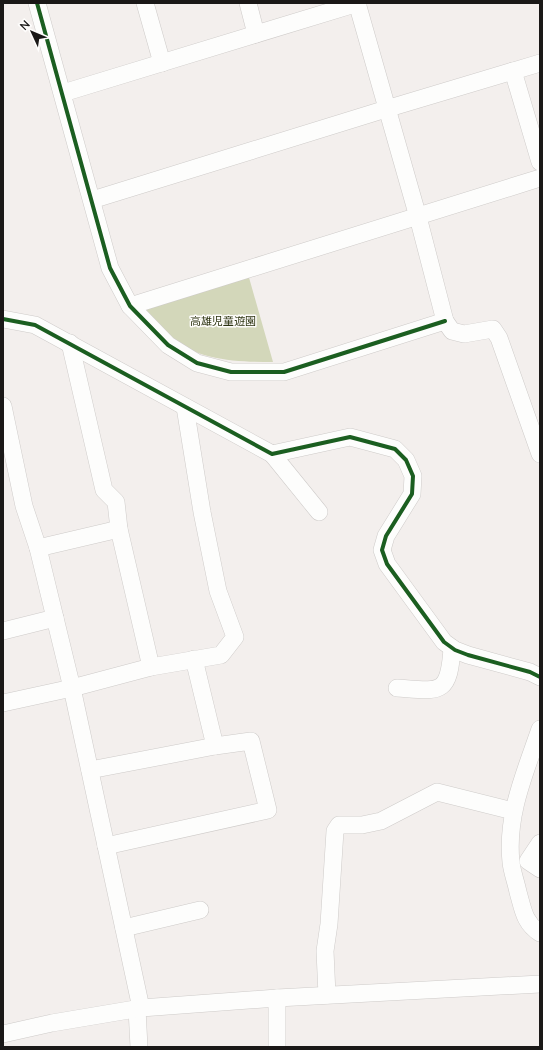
<svg xmlns="http://www.w3.org/2000/svg" width="543" height="1050" font-family="Lato,'Noto Sans JP',sans-serif">
<style>
.green{fill:#d3d7ba}
.lines{fill:none;stroke-linecap:round;stroke-linejoin:round}
.street-casing{stroke:#cecbc9;stroke-width:18}
.street{stroke:#fdfdfc;stroke-width:17}
.cycleway-casing{stroke:#fefdfc;stroke-width:6}
.cycleway{stroke:#1b5e20;stroke-width:4}
.labels{text-anchor:middle;stroke-width:3;stroke-linejoin:round;paint-order:stroke}
.park-label{font-size:11px;fill:#2b320f;stroke:#fefdfc}
</style>
<rect width="100%" height="100%" fill="#f3efed"/>
<path class="green" d="M248,274L273,362C238,362 197,361 169,336C160,328 152,317 144,308Z"/>
<g class="lines">
<defs>
<g id="street">
<path d="M37,3L110,268L130,306L168,345L197,363L231,372H284L445,321"/>
<path d="M145,3L162,63"/>
<path d="M248,3L256,34"/>
<path d="M357,3L418,217L445,321L452,331L464,334L493,329L499,338L540,454"/>
<path d="M513,71L540,162"/>
<path d="M63,93L358,3"/>
<path d="M92,200L386,109L540,63"/>
<path d="M130,306L540,178"/>
<path d="M3,319L35,325L272,454L350,437L395,449L406,460L413,476L412,494L386,536L382,550L387,564L444,642L455,650L468,655L530,672L540,677"/>
<path d="M70,343L104,490L116,502L119,529L151,667"/>
<path d="M3,406L24,506L38,548L72,688L141,1008"/>
<path d="M272,454L319,512"/>
<path d="M38,548L119,529"/>
<path d="M3,631L55,618"/>
<path d="M397,688C440,691 449,696 452,648"/>
<path d="M3,703L72,688L151,667L221,655L235,637L218,591L202,512L185,407"/>
<path d="M540,729C525,773 506,815 511,862C512,872 516,882 518,892C523,909 524,923 540,933"/>
<path d="M90,770L215,746"/>
<path d="M540,843L528,861L540,869"/>
<path d="M106,846L268,810L251,741L215,746L194,659"/>
<path d="M124,928L200,910"/>
<path d="M327,995L325,951L329,924L335,831L339,825H362L381,821L437,792L513,811"/>
<path d="M277,998V1047"/>
<path d="M137,1009L139,1047"/>
<path d="M3,1034L52,1023L141,1008L277,998L540,984"/>
</g>
</defs>
<use href="#street" class="street-casing"/>
<use href="#street" class="street"/>
<defs>
<g id="cycleway">
<path d="M37,3L110,268L130,306L168,345L197,363L231,372H284L445,321"/>
<path d="M3,319L35,325L272,454L350,437L395,449L406,460L413,476L412,494L386,536L382,550L387,564L444,642L455,650L468,655L530,672L540,677"/>
</g>
</defs>
<use href="#cycleway" class="cycleway-casing"/>
<use href="#cycleway" class="cycleway"/>
</g>
<g class="labels">
<g class="park-label">
<text x="223" y="325">高雄児童遊園</text>
</g>
</g>
<rect width="543" height="1050" fill="none" stroke="#1a1817" stroke-width="8"/>
<g transform="translate(32 32) rotate(314)" stroke="#fefdfc" stroke-width="3" paint-order="stroke">
<path d="M0-3L7 15L0 10L-7 15Z" fill="#1a1817"/>
<text y="-6" font-size="11" font-weight="bold" text-anchor="middle" fill="#1a1817">N</text>
</g>
</svg>
